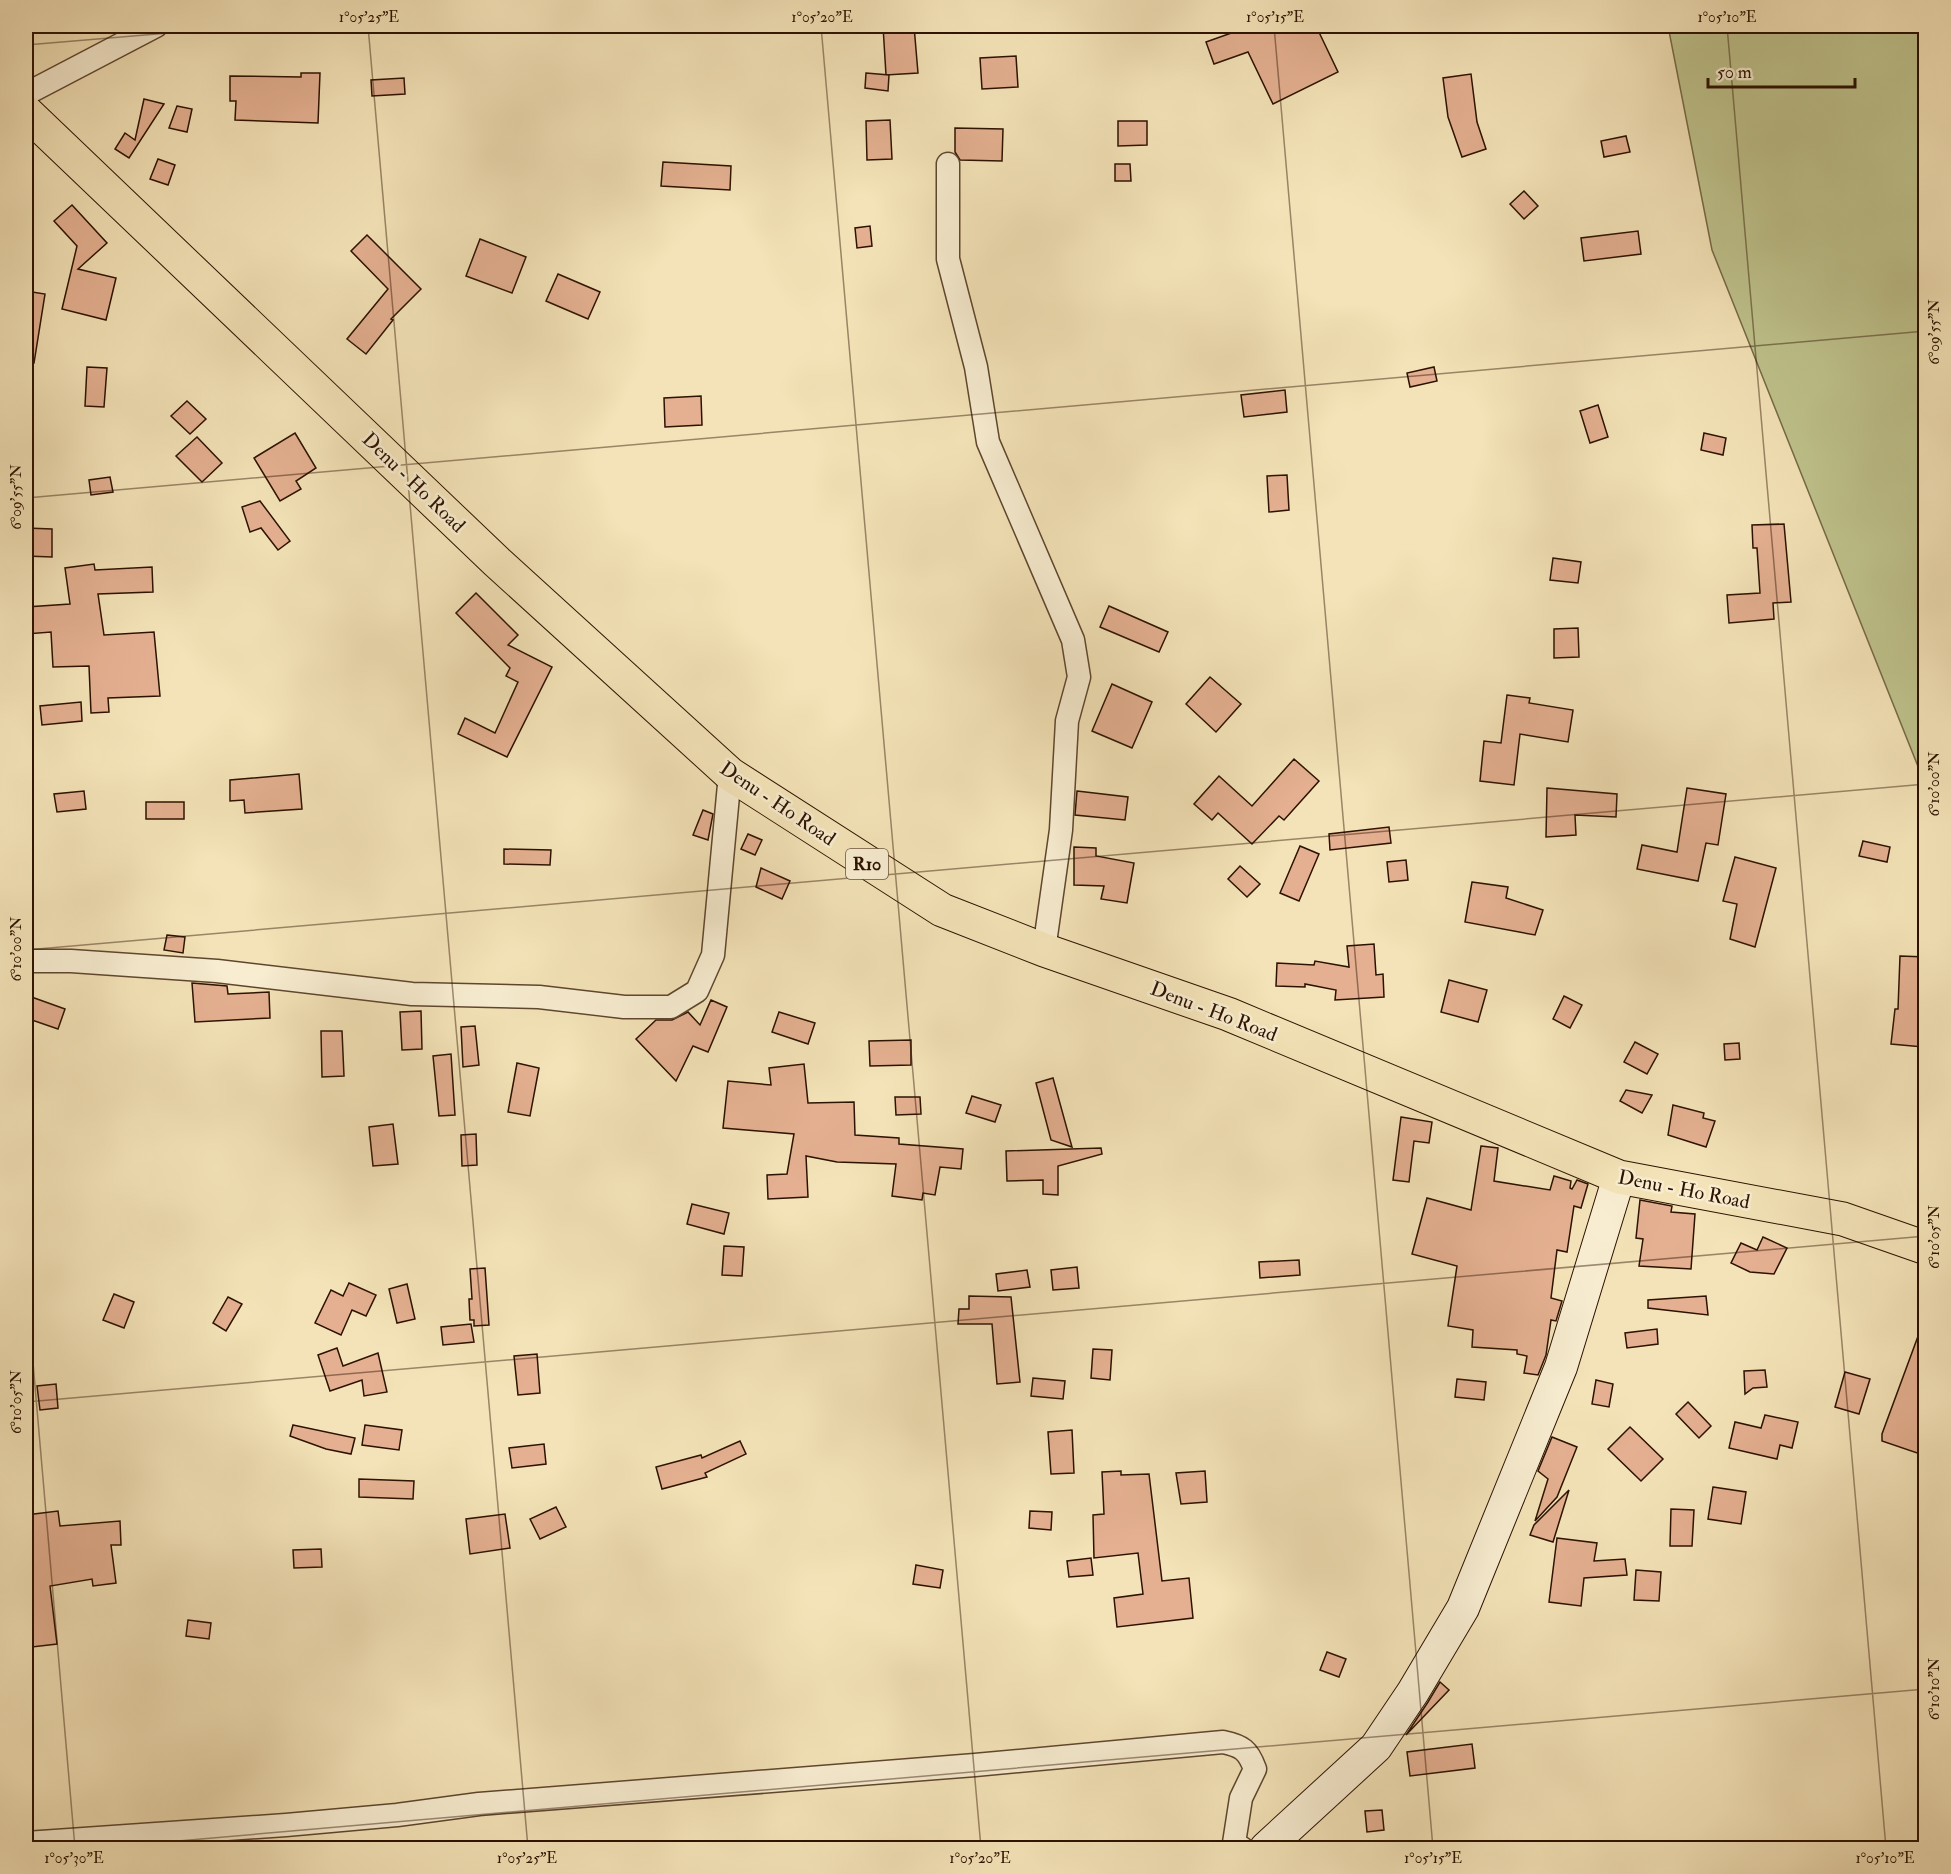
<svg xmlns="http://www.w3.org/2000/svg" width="1951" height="1874" font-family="'IM FELL Double Pica',serif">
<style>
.green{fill:#bfc38d;stroke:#766a46;stroke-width:1.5}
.building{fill:#e4b091;stroke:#2c1200;stroke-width:1.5}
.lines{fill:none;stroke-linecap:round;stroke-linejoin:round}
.minor-casing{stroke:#5e462e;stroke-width:25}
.secondary-casing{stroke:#2c1200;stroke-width:34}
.primary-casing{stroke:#2c1200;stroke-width:35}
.minor{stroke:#f8edd1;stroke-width:22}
.secondary{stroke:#f8edd1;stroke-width:32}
.primary{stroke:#f4e3b8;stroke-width:33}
.ticks{fill:none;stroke:#2c1200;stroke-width:1.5;stroke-opacity:0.45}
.labels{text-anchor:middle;stroke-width:5;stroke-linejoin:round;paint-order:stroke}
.shield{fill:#f8edd1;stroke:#69543f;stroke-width:1.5}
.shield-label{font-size:18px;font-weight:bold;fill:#2c1200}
.street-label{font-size:20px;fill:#2c1200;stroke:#f8edd1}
.neatline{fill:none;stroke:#2c1200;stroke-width:2}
.ticks-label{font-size:15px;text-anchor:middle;fill:#2c1200}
</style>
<rect width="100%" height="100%" fill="#f4e3b8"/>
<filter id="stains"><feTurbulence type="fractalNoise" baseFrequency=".00333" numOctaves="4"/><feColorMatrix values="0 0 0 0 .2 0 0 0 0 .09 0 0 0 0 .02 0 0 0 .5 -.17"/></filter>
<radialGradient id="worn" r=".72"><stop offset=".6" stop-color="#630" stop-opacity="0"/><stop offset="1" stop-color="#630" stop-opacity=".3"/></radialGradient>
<path class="green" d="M1668,26H1925V784L1712,250Z"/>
<g class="building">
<path d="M883,26H914L918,73L886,75Z"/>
<path d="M1251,26H1316L1338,72L1273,104L1248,52L1214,64L1206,42Z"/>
<path d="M1016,56L1018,87L982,89L980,58Z"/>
<path d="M301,73H320L318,123L235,120L236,101H230V76L301,77Z"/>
<path d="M866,73L889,75L888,91L865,88Z"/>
<path d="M1471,74L1477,122L1486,149L1462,157L1448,117L1443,78Z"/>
<path d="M404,78L405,94L372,96L371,80Z"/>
<path d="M144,99L164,104L129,158L115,149L125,133L135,140Z"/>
<path d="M177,106L192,109L187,132L169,128Z"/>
<path d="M890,120L892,159L867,160L866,121Z"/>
<path d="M1118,121H1147V145L1118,146Z"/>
<path d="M955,128L1003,129L1002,161L960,160L955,152Z"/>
<path d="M1626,136L1630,152L1604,157L1601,141Z"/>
<path d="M158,159L175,165L168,185L150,179Z"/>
<path d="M663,162L731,166L730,190L661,186Z"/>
<path d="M1115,164H1130L1131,181H1115Z"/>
<path d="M1524,191L1538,206L1524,219L1510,204Z"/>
<path d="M72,205L107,243L78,269L116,278L106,320L62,309L77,246L54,221Z"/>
<path d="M870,226L872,246L857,248L855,228Z"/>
<path d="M1638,231L1641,254L1584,261L1581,238Z"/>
<path d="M367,235L421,289L391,319L393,320L366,354L347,339L388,289L351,251Z"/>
<path d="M480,239L526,257L512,293L466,276Z"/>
<path d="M558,274L600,292L588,319L546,301Z"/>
<path d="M26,291L45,294L34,363L26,362Z"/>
<path d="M87,367L107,368L104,407L85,406Z"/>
<path d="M1434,367L1437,381L1410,387L1407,373Z"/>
<path d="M1285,390L1287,412L1244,417L1241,395Z"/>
<path d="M701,396L702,425L665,427L664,398Z"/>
<path d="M187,401L206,419L190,434L171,416Z"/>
<path d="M1598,405L1608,437L1590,443L1580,411Z"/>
<path d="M295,433L316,468L296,481L301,489L280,501L254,458Z"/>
<path d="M1704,433L1726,438L1723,455L1701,450Z"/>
<path d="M197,437L222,463L202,482L176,456Z"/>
<path d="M1287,475L1289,510L1269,512L1267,476Z"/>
<path d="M110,477L113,492L91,495L89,480Z"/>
<path d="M260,501L290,541L278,550L261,528L250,532L242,507Z"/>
<path d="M1784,524L1791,602L1773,603L1774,619L1729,623L1727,595L1760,593L1757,548H1753L1752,525Z"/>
<path d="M26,528L52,529V557L26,556Z"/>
<path d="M1553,558L1581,562L1578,583L1550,580Z"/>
<path d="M94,564L95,570L152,567L153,592L98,594L104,635L154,632L160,696L108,698L109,712L91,713L89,666L53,667L51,632L26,634V607L70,604L65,568Z"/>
<path d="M476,593L518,635L508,645L552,667L507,757L458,734L465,718L495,733L518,682L506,676L510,668L456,613Z"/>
<path d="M1109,606L1168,632L1159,652L1100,627Z"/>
<path d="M1578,628L1579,657L1554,658V629Z"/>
<path d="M1210,677L1241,704L1216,732L1186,704Z"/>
<path d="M1112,684L1152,702L1132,748L1092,731Z"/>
<path d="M1507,695L1530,698L1529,703L1573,710L1568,742L1520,734L1514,785L1480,781L1484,741L1501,743Z"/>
<path d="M81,702L82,721L42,725L40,706Z"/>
<path d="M1294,759L1319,781L1284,820L1279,816L1252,844L1218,813L1212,820L1194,804L1219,776L1252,806Z"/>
<path d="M299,774L302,809L245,813L244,800L230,801V780Z"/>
<path d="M1547,788L1617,794L1616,817L1575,815L1576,835L1546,837Z"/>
<path d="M1687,788L1726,794L1718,845L1706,843L1698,881L1637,869L1642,845L1677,852Z"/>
<path d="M84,791L86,809L57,812L54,794Z"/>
<path d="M1077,791L1128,797L1125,820L1075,815Z"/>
<rect x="146" y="802" width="38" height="17"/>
<path d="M703,810L713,814L708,840L693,835Z"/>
<path d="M1389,827L1391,843L1330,850L1329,834Z"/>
<path d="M748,834L762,840L755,855L741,849Z"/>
<path d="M1863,841L1890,847L1887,862L1859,856Z"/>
<path d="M1300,846L1319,854L1299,901L1280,893Z"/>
<path d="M1074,847L1096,848V856L1134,863L1127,903L1101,899L1104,886L1074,885Z"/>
<path d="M504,849L551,850L550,865L504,864Z"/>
<path d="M1735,857L1776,868L1755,947L1730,939L1737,904L1723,901Z"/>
<path d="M1406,860L1408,880L1389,882L1387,862Z"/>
<path d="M1240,866L1260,884L1247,897L1228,879Z"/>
<path d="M761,868L790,881L782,899L756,887Z"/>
<path d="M1472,882L1508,887L1506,898L1543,910L1535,935L1465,922Z"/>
<path d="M167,935L185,937L183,953L164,950Z"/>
<path d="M1374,944L1376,975L1383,974L1384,997L1335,1000L1336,990L1305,984V987L1276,986L1277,963L1314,965L1315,961L1349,967L1347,946Z"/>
<path d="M1900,956L1926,957L1923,1047L1891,1044L1895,1009H1898Z"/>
<path d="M1449,980L1487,990L1478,1022L1441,1012Z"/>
<path d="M192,983L227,986L228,994L269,992L270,1018L195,1022Z"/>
<path d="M26,995L65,1009L58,1029L26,1018Z"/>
<path d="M1564,996L1582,1005L1570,1028L1553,1019Z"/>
<path d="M711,1000L727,1007L708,1052L693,1046L676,1081L636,1039L656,1020H672L688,1012L700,1025Z"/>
<path d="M421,1011L422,1049L402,1050L400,1012Z"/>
<path d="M779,1012L815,1023L808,1044L772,1032Z"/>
<path d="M475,1026L479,1065L463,1067L461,1027Z"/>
<path d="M321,1031H342L344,1076L322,1077Z"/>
<path d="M911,1040V1065L870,1066L869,1041Z"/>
<path d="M1635,1042L1658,1054L1647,1074L1624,1062Z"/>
<path d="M1739,1043L1740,1059L1725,1060L1724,1044Z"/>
<path d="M451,1054L455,1115L439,1116L433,1056Z"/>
<path d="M517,1063L539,1068L530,1116L508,1112Z"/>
<path d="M804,1064L808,1103L854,1102L855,1135L899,1138V1144L963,1149L961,1169L940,1167L935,1195L923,1193L922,1200L892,1196L896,1164L837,1162L806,1156L808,1197L768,1199L767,1175L787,1174L794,1134L723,1128L728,1081L771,1085L769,1068Z"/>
<path d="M1053,1078L1072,1147L1051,1140L1036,1083Z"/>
<path d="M1626,1090L1652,1095L1642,1113L1620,1101Z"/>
<path d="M972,1096L1001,1105L995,1122L966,1113Z"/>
<path d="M895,1097H920L921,1114L896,1115Z"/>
<path d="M1673,1105L1704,1113L1703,1118L1715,1121L1706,1147L1668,1135Z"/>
<path d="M1401,1117L1432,1122L1429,1143L1414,1141L1409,1182L1393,1180Z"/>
<path d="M393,1124L398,1164L373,1166L369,1127Z"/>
<path d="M476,1134L477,1165L462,1166L461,1135Z"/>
<path d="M1481,1146L1498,1148L1494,1181L1550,1190L1554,1176L1571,1181L1570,1188L1572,1189L1577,1180L1588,1184L1581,1208L1574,1206L1567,1252L1557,1250L1551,1298L1562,1301L1556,1321L1551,1320L1546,1355L1538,1375L1524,1373L1527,1356L1517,1354V1350L1472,1347L1473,1330L1448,1326L1457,1266L1412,1254L1427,1198L1471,1210Z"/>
<path d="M1101,1148L1102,1154L1058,1166V1195L1043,1194V1180L1007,1181L1006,1151Z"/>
<path d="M1640,1200L1672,1206L1671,1212L1695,1214L1691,1269L1639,1266L1643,1239L1636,1238Z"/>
<path d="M692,1204L729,1213L724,1234L687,1224Z"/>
<path d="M1763,1237L1787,1248L1774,1274L1750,1272L1731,1263L1741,1243L1757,1250Z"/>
<path d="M724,1246L744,1247L742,1276L722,1275Z"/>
<path d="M1299,1260L1300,1275L1260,1278L1259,1262Z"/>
<path d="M1077,1267L1079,1288L1053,1290L1051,1270Z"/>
<path d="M485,1268L489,1325L474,1326V1320H470L469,1299H472L470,1269Z"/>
<path d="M1027,1270L1030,1287L998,1291L996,1274Z"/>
<path d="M349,1283L376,1295L366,1316L352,1310L341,1335L315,1323L331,1290L343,1296Z"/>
<path d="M407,1284L415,1319L397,1323L389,1289Z"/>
<path d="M114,1294L134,1302L124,1328L103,1320Z"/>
<path d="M969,1296L1011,1297L1020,1382L997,1384L992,1324H958L959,1309H969Z"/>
<path d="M1706,1296L1708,1315L1648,1308V1300Z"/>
<path d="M228,1297L242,1304L226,1331L213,1323Z"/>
<path d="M1924,1320H1926V1456L1882,1441V1434Z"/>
<path d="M471,1324L474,1342L443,1345L441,1327Z"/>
<path d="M1657,1329L1658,1344L1627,1348L1625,1333Z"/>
<path d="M337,1348L343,1366L378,1353L387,1392L364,1396L362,1380L330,1391L318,1355Z"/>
<path d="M1093,1349L1112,1350L1110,1380L1091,1378Z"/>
<path d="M537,1354L540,1393L518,1395L514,1356Z"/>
<path d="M1765,1370L1767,1387L1753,1388L1745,1394L1744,1371Z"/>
<path d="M1845,1372L1870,1379L1859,1414L1835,1407Z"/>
<path d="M1033,1378L1065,1381L1063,1399L1031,1396Z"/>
<path d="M1457,1379L1486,1382L1484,1400L1455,1397Z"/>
<path d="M1596,1380L1613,1384L1609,1407L1592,1404Z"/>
<path d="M56,1384L58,1408L40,1410L37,1386Z"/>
<path d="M1688,1402L1711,1426L1699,1438L1676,1414Z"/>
<path d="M1765,1415L1798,1422L1792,1448L1780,1445L1777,1459L1729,1448L1735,1422L1761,1428Z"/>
<path d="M293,1425L355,1438L351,1454L326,1449L290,1436Z"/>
<path d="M365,1425L402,1430L399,1450L362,1445Z"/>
<path d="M1630,1427L1663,1459L1641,1481L1608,1449Z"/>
<path d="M1072,1430L1074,1473L1051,1474L1048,1432Z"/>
<path d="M1552,1437L1577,1447L1557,1497L1535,1521L1548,1479L1538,1471Z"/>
<path d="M740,1441L746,1454L705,1473L707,1477L662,1489L656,1467L701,1455L702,1458Z"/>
<path d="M544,1444L546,1464L512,1468L509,1448Z"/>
<path d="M1121,1471V1475L1149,1474L1162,1581L1189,1578L1193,1618L1117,1627L1114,1598L1143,1594L1138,1553L1094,1558L1093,1515L1104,1514L1102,1472Z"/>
<path d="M1205,1471L1207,1502L1181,1504L1176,1473Z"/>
<path d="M359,1479L414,1481L413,1499L359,1497Z"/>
<path d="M1713,1487L1746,1492L1741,1524L1708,1519Z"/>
<path d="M1569,1490L1553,1542L1530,1535L1534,1525Z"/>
<path d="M556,1507L566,1527L540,1539L530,1519Z"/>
<path d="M1671,1509L1694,1510L1692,1546H1670Z"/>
<path d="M58,1511L60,1526L120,1521L121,1545H111L116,1583L93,1586L92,1579L50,1586L57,1644L32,1647L26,1595V1515Z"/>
<path d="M1030,1511L1052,1512L1051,1530L1029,1528Z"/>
<path d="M505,1514L510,1548L470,1554L466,1519Z"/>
<path d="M1557,1538L1597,1543L1594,1561L1625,1559L1627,1575L1584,1578L1581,1606L1549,1602Z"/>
<path d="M321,1549L322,1567L294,1568L293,1550Z"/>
<path d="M1091,1558L1093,1575L1069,1577L1067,1561Z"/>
<path d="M916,1565L943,1570L940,1588L913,1584Z"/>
<path d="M1636,1570L1661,1572L1659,1601L1634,1600Z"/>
<path d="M188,1620L211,1623L209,1639L186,1636Z"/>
<path d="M1327,1652L1346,1659L1339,1677L1320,1670Z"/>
<path d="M1440,1682L1449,1690L1406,1735L1428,1702Z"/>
<path d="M1472,1744L1475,1768L1410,1776L1407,1752Z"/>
<path d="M1382,1810L1384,1830L1367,1832L1365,1811Z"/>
</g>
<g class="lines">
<defs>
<g id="minor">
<path d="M26,94L156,26"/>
<path d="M948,164V259L976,367L988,442L1073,640L1079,677L1067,721L1061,830L1044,950"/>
<path d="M26,961H71L217,971L412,994L539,997L624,1007H671L697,991L713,955L730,774"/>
<path d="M26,1843L286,1825L397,1815L479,1804L975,1765L1223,1742C1242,1746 1248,1750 1255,1769L1241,1798L1234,1843L1242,1848"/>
</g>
<path id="secondary" d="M1266,1848L1376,1747L1413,1692L1463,1608L1561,1367L1619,1177"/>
<path id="primary" d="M26,112L497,562L730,774L942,910L1044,950L1228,1014L1619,1177L1843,1219L1926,1248"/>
</defs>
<use href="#minor" class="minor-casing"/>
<use href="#secondary" class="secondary-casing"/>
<use href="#primary" class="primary-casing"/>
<use href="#minor" class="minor"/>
<use href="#secondary" class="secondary"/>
<use href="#primary" class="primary"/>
</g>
<path class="ticks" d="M368,26L528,1848M821,26L981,1848M1274,26L1433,1848M1727,26L1886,1848M26,45L252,26M26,498L1926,331M26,950L1926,784M26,1282L75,1848M26,1402L1926,1236M97,1848L1926,1689"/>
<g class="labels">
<rect class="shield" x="846" y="849" width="42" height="30" rx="4.5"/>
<g class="shield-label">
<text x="867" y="870">R10</text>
</g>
<g class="street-label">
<text transform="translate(414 482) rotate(44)" y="7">Denu - Ho Road</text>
<text transform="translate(778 803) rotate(34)" y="7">Denu - Ho Road</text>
<text transform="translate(1214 1011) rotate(21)" y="7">Denu - Ho Road</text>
<text transform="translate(1684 1189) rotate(11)" y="7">Denu - Ho Road</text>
</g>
</g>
<rect width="1951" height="1874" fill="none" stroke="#f4e3b8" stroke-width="66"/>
<path d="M1708 78v9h147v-9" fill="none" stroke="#2c1200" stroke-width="3"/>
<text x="1717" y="78" font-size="18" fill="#2c1200" stroke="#f8edd1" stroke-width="4.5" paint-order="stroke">50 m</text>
<rect x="33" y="33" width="1885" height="1808" class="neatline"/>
<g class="ticks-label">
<text x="369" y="22">1°05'25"E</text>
<text x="822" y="22">1°05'20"E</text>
<text x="1275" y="22">1°05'15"E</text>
<text x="1727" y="22">1°05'10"E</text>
<text transform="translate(1934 332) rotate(-90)" y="5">6°09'55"N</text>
<text transform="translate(16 497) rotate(-90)" y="5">6°09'55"N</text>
<text transform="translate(1934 784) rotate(-90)" y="5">6°10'00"N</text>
<text transform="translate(16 949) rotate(-90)" y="5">6°10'00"N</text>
<text transform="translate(1934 1237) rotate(-90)" y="5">6°10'05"N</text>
<text transform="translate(16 1402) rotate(-90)" y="5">6°10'05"N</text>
<text transform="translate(1934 1689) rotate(-90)" y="5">6°10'10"N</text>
<text x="74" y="1863">1°05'30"E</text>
<text x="527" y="1863">1°05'25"E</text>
<text x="980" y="1863">1°05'20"E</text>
<text x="1433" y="1863">1°05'15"E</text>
<text x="1885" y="1863">1°05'10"E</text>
</g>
<rect width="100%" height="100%" filter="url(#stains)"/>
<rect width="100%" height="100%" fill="url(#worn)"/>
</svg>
